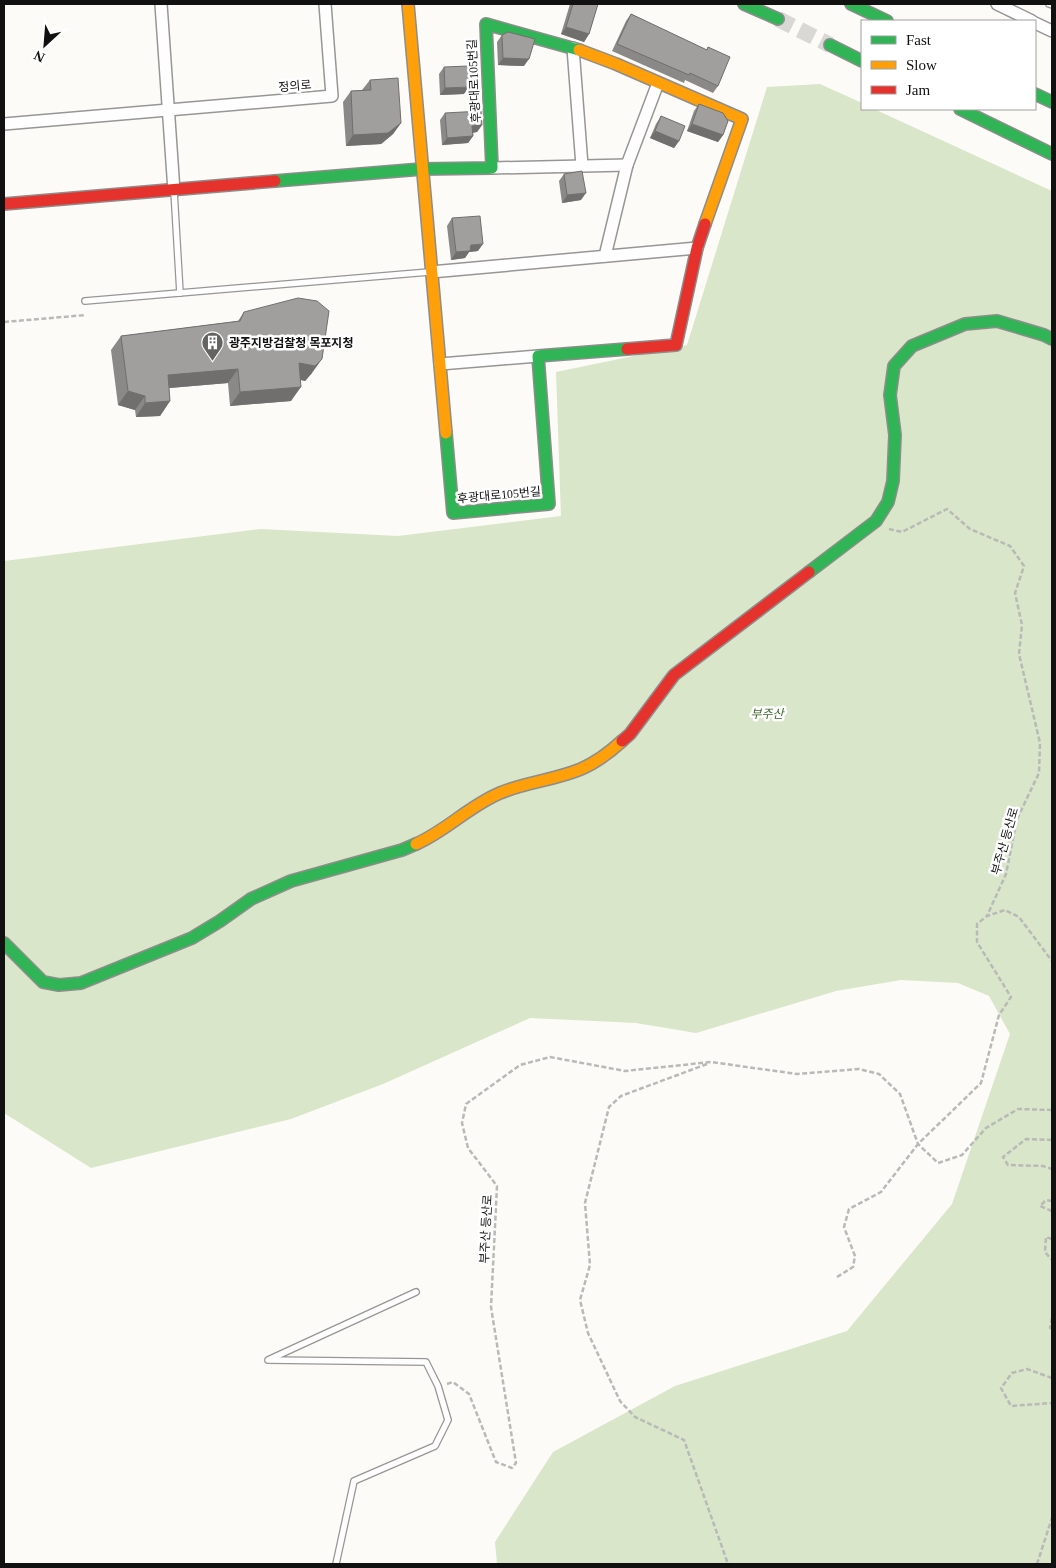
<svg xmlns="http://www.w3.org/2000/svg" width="1056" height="1568" font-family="'Times New Roman','Noto Sans KR',serif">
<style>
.forest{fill:#d9e6c9}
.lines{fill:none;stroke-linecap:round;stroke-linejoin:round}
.secondary-tunnel{stroke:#d9d8d5;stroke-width:16;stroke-dasharray:16 8;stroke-linecap:butt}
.lane-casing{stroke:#979695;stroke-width:8}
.street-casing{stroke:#979695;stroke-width:14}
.fast-casing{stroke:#8d8d8c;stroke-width:14}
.slow-casing{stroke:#8d8d8c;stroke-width:14}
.jam-casing{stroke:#8d8d8c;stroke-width:14}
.path{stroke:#b9b9b8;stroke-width:2.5;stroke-dasharray:5 2.5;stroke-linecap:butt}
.lane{stroke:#fffefe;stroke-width:5.5}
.street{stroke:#fffefe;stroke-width:11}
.fast{stroke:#30b455;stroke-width:11}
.slow{stroke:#ff9f0a;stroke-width:11}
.jam{stroke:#e5322d;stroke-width:11}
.wall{fill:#8a8987}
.shaded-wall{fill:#706f6e}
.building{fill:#a09f9d;stroke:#706f6e}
.labels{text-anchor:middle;stroke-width:5;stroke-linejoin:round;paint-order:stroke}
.street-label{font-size:12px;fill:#111;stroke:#fff}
.poi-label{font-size:12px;font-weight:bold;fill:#111;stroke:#fff;text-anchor:start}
.park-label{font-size:12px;font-style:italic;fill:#376327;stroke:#fff}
</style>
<rect width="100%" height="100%" fill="#fcfbf8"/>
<path class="forest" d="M820,84L862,103V109H874L1052,191V1564H497L495,1542L553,1452L675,1386L847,1331L952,1204L1010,1034L989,996L958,983L901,980L836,991L696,1033L636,1023L530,1018L383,1084L291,1119L91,1168L4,1113V561L261,529L398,536L561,516L556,372L687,345L767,87Z"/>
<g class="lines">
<path class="secondary-tunnel" d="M778,19L830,45"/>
<defs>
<g id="lane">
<path d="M1049,4L1052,5"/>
<path d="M174,191L180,293"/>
<path d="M85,301L429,272"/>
<path d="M336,1564L354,1481L435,1446L448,1420L438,1386L426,1362L268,1360L416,1292"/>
</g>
<g id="street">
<path d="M161,4L174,191"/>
<path d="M997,4L1032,21"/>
<path d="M1035,23L1052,31"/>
<path d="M573,48L582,166"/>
<path d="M4,124L332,96L325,4"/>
<path d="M492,168L627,165"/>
<path d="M605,256L627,165L658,83"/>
<path d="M431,272L697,248"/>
<path d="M440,364L538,356"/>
</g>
<g id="fast">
<path d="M744,4L778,19"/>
<path d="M851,4L887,21"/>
<path d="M830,45L862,61"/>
<path d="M1035,94L1052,102"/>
<path d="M960,109L1052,154"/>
<path d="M275,181L422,169L492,168L486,24L579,50"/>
<path d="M446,433L453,513L549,504L538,356L627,349"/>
<path d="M809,572L876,521L888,502L893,481L895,435L890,395L894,366L912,346L965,324L997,321L1044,335L1052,339"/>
<path d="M4,943L43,982L59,985L81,983L192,938L220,921L251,899L291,881L402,850L416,844"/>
</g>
<g id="slow">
<path d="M408,4L446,433"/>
<path d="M579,50L616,64L742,119L705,224"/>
<path d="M416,844C446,831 469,806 500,793C526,782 555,780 581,769C595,763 610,752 622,741"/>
</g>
<g id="jam">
<path d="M4,204L275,181"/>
<path d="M627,349L676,345L697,248L705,224"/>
<path d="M622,741L630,734L674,675L809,572"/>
</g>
</defs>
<use href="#lane" class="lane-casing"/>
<use href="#street" class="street-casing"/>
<use href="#fast" class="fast-casing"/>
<use href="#slow" class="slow-casing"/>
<use href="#jam" class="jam-casing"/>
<g class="path">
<path d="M4,322L86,315"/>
<path d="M889,529L902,532L947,509L970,529L1010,546L1024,566L1015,593L1022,625L1019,654L1040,743L1039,773L1017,819L1006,874L987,916"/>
<path d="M707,1064L621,1096L609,1107L585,1203L590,1265L580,1300L588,1333L620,1401L635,1417L684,1440L728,1564"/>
<path d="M1052,1140L1026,1139L1003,1157L1008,1165L1043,1166L1052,1169"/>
<path d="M1052,1201L1046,1200L1040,1206L1052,1211"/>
<path d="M1052,1239L1046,1237L1045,1252L1052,1260"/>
<path d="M837,1277L853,1267L855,1256L844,1227L849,1209L881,1192L918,1144L981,1083L999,1015L1011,997L977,942V924L987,916L1005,910L1019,917L1052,961"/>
<path d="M1052,1318L1050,1328L1052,1329"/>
<path d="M1052,1378L1027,1369L1012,1373L1001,1388L1011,1406L1052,1403"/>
<path d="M447,1384L453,1382L469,1394L496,1462L512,1468L516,1463L491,1307L497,1186L468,1148L462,1123L466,1104L520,1065L550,1057L625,1071L711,1062L797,1074L859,1069L879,1074L900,1094L918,1144L938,1163L962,1155L986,1128L1018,1109L1052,1110"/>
<path d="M1037,1564L1052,1518"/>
</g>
<use href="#lane" class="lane"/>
<use href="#street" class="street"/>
<use href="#fast" class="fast"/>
<use href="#slow" class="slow"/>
<use href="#jam" class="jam"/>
</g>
<g class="wall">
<path d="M570,4H598L589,34L584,42L561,34Z"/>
<path d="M631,14L706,50L708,47L718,86L713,93L685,80L684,83L612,51L626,21Z"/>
<path d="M502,35L524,66L498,65L497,42Z"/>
<path d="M444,67L464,94L440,95L439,74Z"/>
<path d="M370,80L401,123L393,134L381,144L346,146L343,102L351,91L362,90Z"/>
<path d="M699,104L723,135L718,142L687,131L694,111Z"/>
<path d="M445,113L482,125L477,132L473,133V136L468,143L442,145L440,120Z"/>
<path d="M661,116L679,141L674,148L650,138L656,124Z"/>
<path d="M564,174L581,200L562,203L559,181Z"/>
<path d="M452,218L478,251L469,252L465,258L451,260L447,226Z"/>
<path d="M244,312L312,373L305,381L301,380L291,401L230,406L228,383L169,388L170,401L160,416L136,417L135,410L118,405L111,350L121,336L238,321Z"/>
</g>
<g class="shaded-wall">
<path d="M566,27L589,34L584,42L561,34Z"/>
<path d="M503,58L529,59L524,66L498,65Z"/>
<path d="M469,87L464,94L440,95L445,88Z"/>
<path d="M401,123L393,134L381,144L346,146L353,135Z"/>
<path d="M692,124L723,135L718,142L687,131Z"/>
<path d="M482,125L477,132L467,133L472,126Z"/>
<path d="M655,131L679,141L674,148L650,138Z"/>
<path d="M473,136L468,143L442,145L447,138Z"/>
<path d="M586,193L581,200L562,203L567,195Z"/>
<path d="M483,244L478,251L469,252L465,258L451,260L456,252L471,245Z"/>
<path d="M322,359L312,373L305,381L289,377L299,363Z"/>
<path d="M238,369L228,383L158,389L168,375Z"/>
<path d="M301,387L291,401L230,406L240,392Z"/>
<path d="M128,391L145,396L135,410L118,405Z"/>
<path d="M170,401L160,416L136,417L145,403Z"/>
</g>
<g class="building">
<path d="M573,4H598L589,34L566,27Z"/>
<path d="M631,14L707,50L708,47L730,57L718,86L690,73L689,75L617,44Z"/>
<path d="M508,32L535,39L529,59L503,58L502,35Z"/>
<path d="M468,66L469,87L445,88L444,67Z"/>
<path d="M398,78L401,123L388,133L353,135L351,91L371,90L370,80Z"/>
<path d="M699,104L723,113L728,121L723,135L692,124Z"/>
<path d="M481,111L482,125L472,126L473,136L447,138L445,113Z"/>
<path d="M661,116L685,126L679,141L655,131Z"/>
<path d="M582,171L586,193L567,195L564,174Z"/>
<path d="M480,216L483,244L471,245L470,251L456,252L452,218Z"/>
<path d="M298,298L317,301L329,311L322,359L315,366L299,363L301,387L240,392L238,369L168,375L170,401L145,403V396L128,391L121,336L240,321L244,312Z"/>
</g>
<defs>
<symbol id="building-pin" viewBox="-11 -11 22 30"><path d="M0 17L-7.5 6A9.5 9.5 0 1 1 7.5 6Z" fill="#636362" stroke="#fff"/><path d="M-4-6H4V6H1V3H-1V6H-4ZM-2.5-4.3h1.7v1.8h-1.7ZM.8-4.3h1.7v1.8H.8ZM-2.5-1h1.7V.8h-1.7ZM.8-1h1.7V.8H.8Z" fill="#fff"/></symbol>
</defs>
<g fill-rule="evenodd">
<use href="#building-pin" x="200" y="330" width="25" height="34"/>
</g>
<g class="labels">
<g class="street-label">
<text transform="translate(474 81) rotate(-93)" y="4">후광대로105번길</text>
<text transform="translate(295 86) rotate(-5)" y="4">정의로</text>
<text transform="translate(499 495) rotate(-5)" y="4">후광대로105번길</text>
<text transform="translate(1005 841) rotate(-74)" y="4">부주산 등산로</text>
<text transform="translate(486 1229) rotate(-87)" y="4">부주산 등산로</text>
</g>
<g class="poi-label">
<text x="229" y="347">광주지방검찰청 목포지청</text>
</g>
<g class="park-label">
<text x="767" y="718">부주산</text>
</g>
</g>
<rect width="1056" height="1568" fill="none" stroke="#111111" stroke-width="10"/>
<rect x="861" y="20" width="175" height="90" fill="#ffffff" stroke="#a0a0a0"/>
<rect x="871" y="36" width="25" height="8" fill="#30b455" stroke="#a0a0a0"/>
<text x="906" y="45" font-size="15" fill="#111111">Fast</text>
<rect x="871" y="61" width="25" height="8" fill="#ff9f0a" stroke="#a0a0a0"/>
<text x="906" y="70" font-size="15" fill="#111111">Slow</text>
<rect x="871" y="86" width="25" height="8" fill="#e5322d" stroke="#a0a0a0"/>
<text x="906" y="95" font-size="15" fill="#111111">Jam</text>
<g transform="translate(45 45) rotate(206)" stroke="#ffffff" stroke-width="4" paint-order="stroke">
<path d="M0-4L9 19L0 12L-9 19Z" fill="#111111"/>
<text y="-8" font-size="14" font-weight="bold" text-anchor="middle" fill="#111111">N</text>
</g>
</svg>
